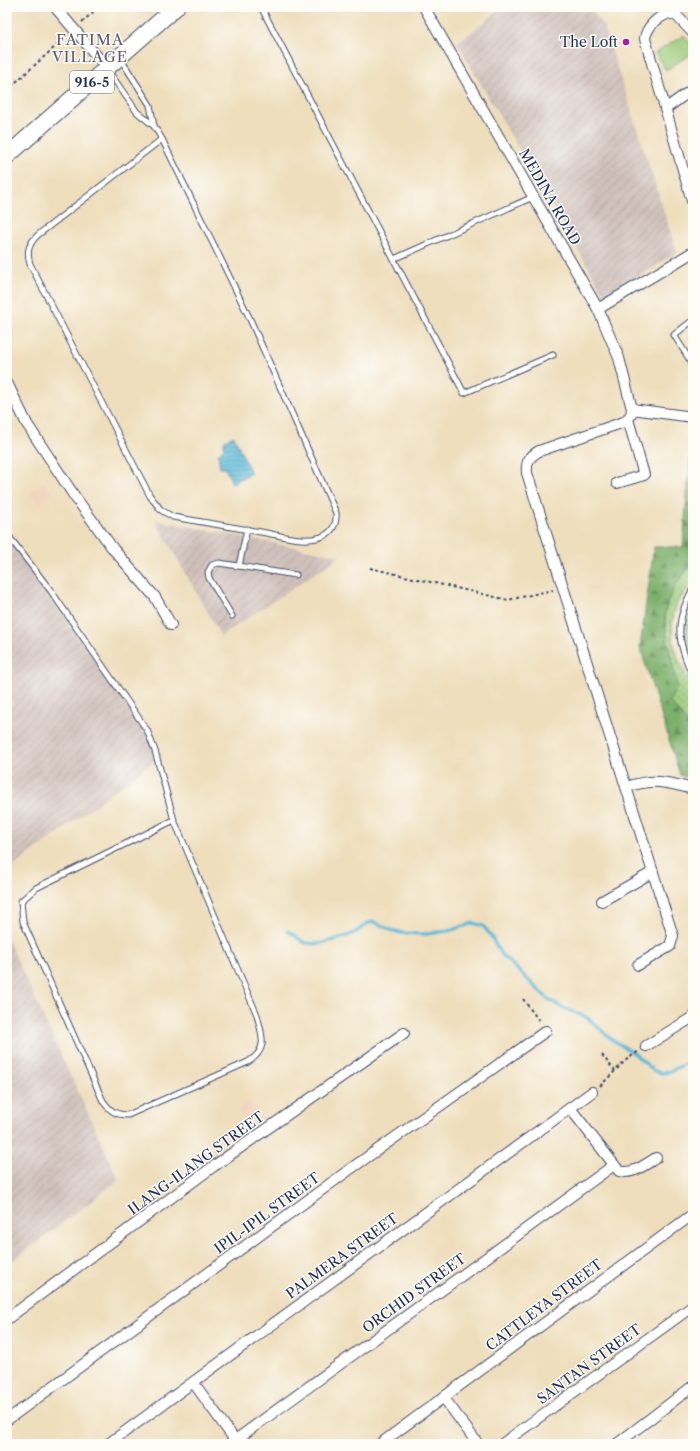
<svg xmlns="http://www.w3.org/2000/svg" width="700" height="1451" font-family="'Libre Caslon Text',serif">
<style>
.built{fill:#f2d4be}
.industrial{fill:url(#industrial-furrows)}
.grass{fill:url(#grass-dots);stroke:#5c7e6c}
.forest{fill:url(#forest-firs);stroke:#4c7064}
.garden{fill:#9ccc7b;stroke:#5c7e6c}
.water{fill:url(#water-rules);stroke:#3a739a}
.lines{fill:none;stroke-linecap:round;stroke-linejoin:round}
.stream{stroke:#59b7d7;stroke-width:3.5}
.service-casing{stroke:#3b496c;stroke-width:7}
.minor-casing{stroke:#3b496c;stroke-width:12}
.primary-casing{stroke:#3b496c;stroke-width:18}
.path{stroke:#3b496c;stroke-width:2;stroke-dasharray:3 3;stroke-linecap:butt}
.service{stroke:#fff;stroke-width:5}
.minor{stroke:#fff;stroke-width:10}
.primary{stroke:#fff;stroke-width:16}
.poi-dot{fill:#b5179e;stroke:#fdfcf7;stroke-width:1.5}
.labels{text-anchor:middle;stroke-width:3;stroke-linejoin:round;paint-order:stroke}
.shield{fill:#fdfcf7;stroke:#5f6c8c;stroke-width:1}
.shield-label{font-size:13px;font-weight:bold;fill:#1b2f5e}
.poi-label{font-size:14px;fill:#1b2f5e;stroke:#fdfcf7;text-anchor:end}
.street-label{font-size:14px;fill:#1b2f5e;stroke:#fdfcf7}
.neighbourhood-label{font-size:15px;letter-spacing:1px;fill:#605b73;stroke:#fdfcf7}
</style>
<defs>
<pattern id="industrial-furrows" width="10" height="10" patternUnits="userSpaceOnUse"><rect width="10" height="10" fill="#cfc0ba"/><path d="M-1 1l2-2M0 10L10 0M9 11l2-2" fill="none" stroke="#b1a5a2"/></pattern>
<pattern id="grass-dots" width="8" height="8" patternUnits="userSpaceOnUse"><rect width="8" height="8" fill="#9ccc7b"/><path d="M2 2h.1M6 6h.1" fill="none" stroke="#7ea668" stroke-width="1.8" stroke-linecap="round"/></pattern>
<pattern id="forest-firs" width="22" height="20" patternUnits="userSpaceOnUse"><rect width="22" height="20" fill="#7db06b"/><path d="M5 1l3.5 6h-7zM16 11l3.5 6h-7z" fill="#66905b"/></pattern>
<pattern id="water-rules" width="6" height="5" patternUnits="userSpaceOnUse"><rect width="6" height="5" fill="#59b7d7"/><path d="M0 2.5h6" fill="none" stroke="#4995b2"/></pattern>
</defs>
<rect width="100%" height="100%" fill="#fdfcf7"/>
<filter id="ink" filterUnits="userSpaceOnUse"><feTurbulence type="fractalNoise" baseFrequency=".025" numOctaves="2"/><feDisplacementMap in="SourceGraphic" scale="8" xChannelSelector="R" yChannelSelector="G"/><feConvolveMatrix kernelMatrix="1 2 1 2 8 2 1 2 1" color-interpolation-filters="sRGB"/></filter>
<filter id="wash" filterUnits="userSpaceOnUse"><feTurbulence type="fractalNoise" baseFrequency=".012" numOctaves="4" result="noise"/><feDisplacementMap in="SourceGraphic" scale="16" xChannelSelector="R" yChannelSelector="G"/><feGaussianBlur stdDeviation="0.9" result="paint"/><feColorMatrix in="noise" values="0 0 0 0 0 0 0 0 0 0 0 0 0 0 0 0 0 1.4 0 .05"/><feComposite in="paint" operator="in"/></filter>
<g filter="url(#wash)">
<rect width="100%" height="100%" fill="#efdebc"/>
<g class="built">
<path d="M43,482L53,493L39,503L30,493Z"/>
<path d="M250,1100L265,1120L253,1131L238,1110Z"/>
</g>
<g class="industrial">
<path d="M504,7H590L604,27L677,252L606,298L457,43Z"/>
<path d="M155,520L341,556L221,636Z"/>
<path d="M7,532L162,755L7,871Z"/>
<path d="M7,938L119,1180L7,1265Z"/>
</g>
<g class="grass">
<path d="M693,563V581L677,603L672,622L673,642L679,661L693,688V730L669,701L677,687C673,664 666,640 665,617C664,600 681,575 693,563Z"/>
<path d="M693,600V663C684,642 684,621 693,600Z"/>
</g>
<path class="forest" d="M691,441L693,442V563C679,576 668,595 665,614C662,628 675,670 677,687L669,701L693,730V779L680,775L640,647L654,547H683Z"/>
<path class="garden" d="M684,35L693,48V53L666,70L655,53Z"/>
<path class="water" d="M234,436L251,473L232,483L225,468H220L218,454L224,448V441Z"/>
<g class="lines">
<g class="stream">
<path d="M693,613C689,623 691,635 693,644"/>
<path d="M288,931L305,943L318,944L345,937L356,932L368,923L374,922L391,930L402,933L425,934L448,931L474,923L483,926L490,934L500,953L547,998L559,1006L588,1018L610,1038L635,1054L654,1071L662,1073L668,1072L693,1060"/>
</g>
</g>
</g>
<g filter="url(#ink)">
<g class="lines">
<defs>
<g id="service">
<path d="M261,7L464,393L553,355"/>
<path d="M120,58L150,105L154,126L162,139L249,317L336,513C337,524 332,533 321,537C303,543 279,535 261,532C231,527 202,522 173,517L161,510L150,496L30,264C26,251 29,243 39,234L162,139"/>
<path d="M107,69L137,112L154,126"/>
<path d="M394,259L533,197"/>
<path d="M693,320L674,335L693,365"/>
<path d="M7,534L51,591L147,730L155,751L174,820L257,1015C262,1036 269,1049 248,1062L128,1115C116,1115 110,1111 103,1101L23,922L21,901L36,888L174,820"/>
<path d="M239,566L247,529"/>
<path d="M693,589C674,622 677,642 693,676"/>
<path d="M232,616L209,578L208,572L212,565L219,563L296,575"/>
</g>
<g id="minor">
<path d="M55,7L107,68"/>
<path d="M424,7L598,309L619,358L632,409L631,415L624,422L539,451C529,457 526,461 527,473L673,936L670,946L638,965"/>
<path d="M693,33L677,16L669,13C658,17 646,27 645,39L693,204"/>
<path d="M665,109L693,89"/>
<path d="M598,309L693,252"/>
<path d="M7,383L27,424L75,497L114,550L155,597L171,625"/>
<path d="M632,409L693,417"/>
<path d="M617,483L644,475L628,419"/>
<path d="M627,787C653,778 667,782 693,789"/>
<path d="M602,901L653,872"/>
<path d="M646,1046L693,1017"/>
<path d="M570,1108L619,1171C633,1175 644,1165 656,1158"/>
<path d="M7,1319L214,1166L404,1033"/>
<path d="M193,1382L235,1440"/>
<path d="M444,1398L478,1444"/>
<path d="M7,1420L349,1170L546,1031"/>
<path d="M108,1444L592,1092"/>
<path d="M230,1444L614,1165"/>
<path d="M380,1444L693,1214"/>
<path d="M502,1444L693,1306"/>
<path d="M617,1444L693,1386"/>
</g>
<path id="primary" d="M7,156L176,7"/>
</defs>
<use href="#service" class="service-casing"/>
<use href="#minor" class="minor-casing"/>
<use href="#primary" class="primary-casing"/>
<g class="path">
<path d="M82,22L99,7"/>
<path d="M7,90L66,37"/>
<path d="M370,568L508,600L553,590"/>
<path d="M523,999L540,1022"/>
<path d="M602,1055L615,1071"/>
<path d="M600,1086L626,1060L639,1051"/>
</g>
<use href="#service" class="service"/>
<use href="#minor" class="minor"/>
<use href="#primary" class="primary"/>
</g>
</g>
<circle class="poi-dot" cx="626" cy="42" r="4"/>
<g class="labels">
<rect class="shield" x="70" y="71" width="44" height="22" rx="3"/>
<g class="shield-label">
<text x="92" y="87">916-5</text>
</g>
<g class="poi-label">
<text x="618" y="47">The Loft</text>
</g>
<g class="street-label">
<text transform="translate(550 197) rotate(60)" y="5">MEDINA ROAD</text>
<text transform="translate(196 1163) rotate(-36)" y="5">ILANG-ILANG STREET</text>
<text transform="translate(267 1213) rotate(-36)" y="5">IPIL-IPIL STREET</text>
<text transform="translate(342 1256) rotate(-36)" y="5">PALMERA STREET</text>
<text transform="translate(414 1293) rotate(-36)" y="5">ORCHID STREET</text>
<text transform="translate(544 1305) rotate(-37)" y="5">CATTLEYA STREET</text>
<text transform="translate(589 1364) rotate(-36)" y="5">SANTAN STREET</text>
</g>
<g class="neighbourhood-label">
<text x="90" y="45">FATIMA<tspan x="90" dy="17">VILLAGE</tspan></text>
</g>
</g>
<rect width="700" height="1451" fill="none" stroke="#fdfcf7" stroke-width="24"/>
</svg>
